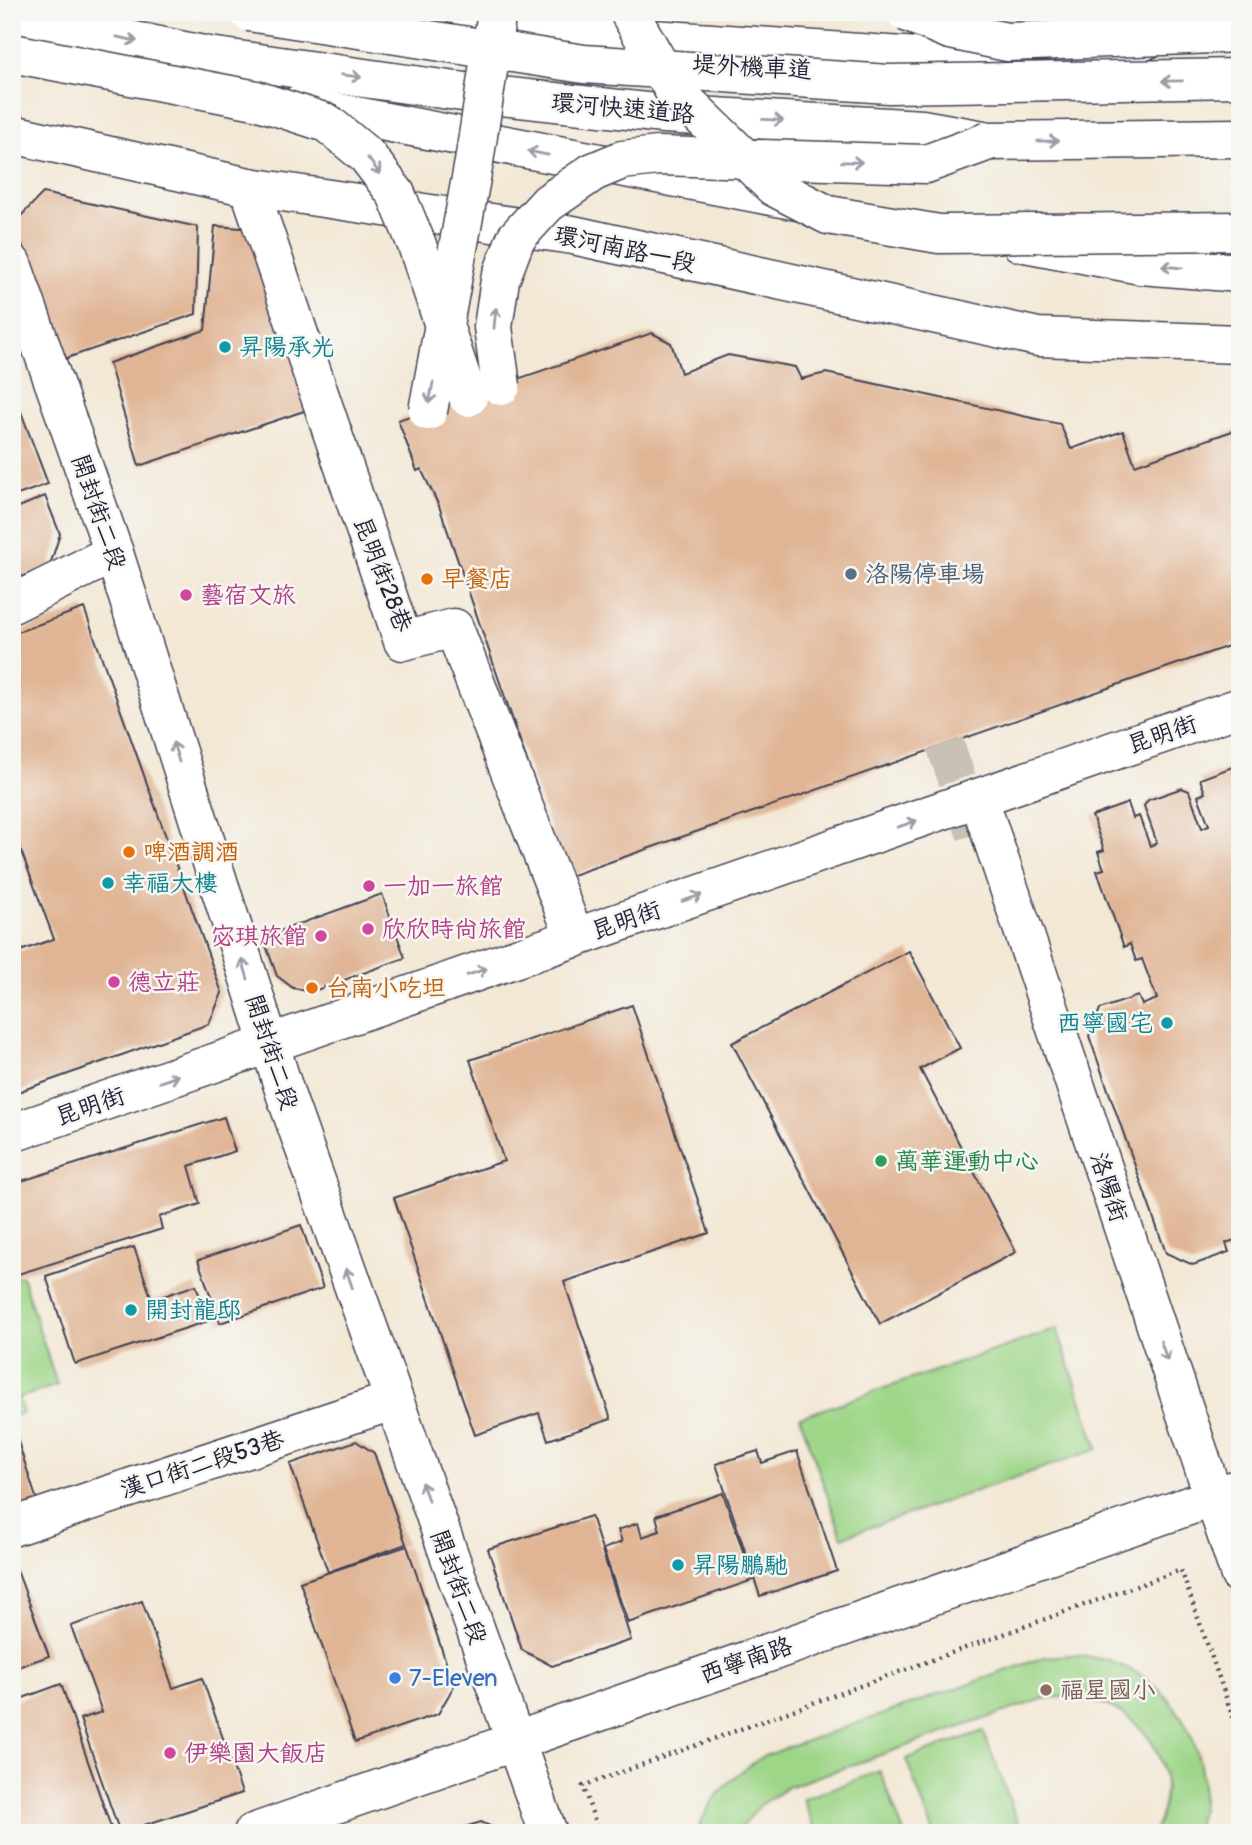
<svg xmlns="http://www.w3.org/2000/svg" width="1252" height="1845" font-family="Pangolin,'LXGW WenKai TC',sans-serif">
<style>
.green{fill:#9ed688;stroke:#607c62;stroke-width:2}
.building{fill:#e0b595}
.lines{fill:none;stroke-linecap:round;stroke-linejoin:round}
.minor-tunnel{stroke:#c9c0b6;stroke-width:38;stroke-dasharray:38 19;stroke-linecap:butt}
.minor-casing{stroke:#414052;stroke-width:41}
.highway-casing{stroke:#414052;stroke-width:41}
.path{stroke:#414052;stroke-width:4.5;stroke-dasharray:2 5;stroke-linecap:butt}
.minor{stroke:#fff;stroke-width:38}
.highway{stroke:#fff;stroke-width:38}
.highway-bridge-casing{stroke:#414052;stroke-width:41;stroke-linecap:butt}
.highway-bridge{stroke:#fff;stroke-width:38}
.oneway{stroke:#9c9ca7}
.culture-dot{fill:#0f9aa8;stroke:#f6f6f2;stroke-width:2.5}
.service-dot{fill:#5c6f8a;stroke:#f6f6f2;stroke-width:2.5}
.food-dot{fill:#e8710a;stroke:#f6f6f2;stroke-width:2.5}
.hotel-dot{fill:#d1479c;stroke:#f6f6f2;stroke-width:2.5}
.leisure-dot{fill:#2e9e5b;stroke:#f6f6f2;stroke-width:2.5}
.shop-dot{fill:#3f7fe0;stroke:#f6f6f2;stroke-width:2.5}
.education-dot{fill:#8d6e63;stroke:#f6f6f2;stroke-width:2.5}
.labels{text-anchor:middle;stroke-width:5;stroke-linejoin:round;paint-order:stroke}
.street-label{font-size:24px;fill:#22223b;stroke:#f6f6f2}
.culture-label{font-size:24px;fill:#0d838f;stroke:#f6f6f2;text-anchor:start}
.service-label{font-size:24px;fill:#4e5e75;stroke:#f6f6f2;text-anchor:start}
.food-label{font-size:24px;fill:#c56008;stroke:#f6f6f2;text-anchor:start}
.hotel-label{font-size:24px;fill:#b23c85;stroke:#f6f6f2;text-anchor:start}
.leisure-label{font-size:24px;fill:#27864d;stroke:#f6f6f2;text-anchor:start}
.shop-label{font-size:24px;fill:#366cbe;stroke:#f6f6f2;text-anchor:start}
.education-label{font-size:24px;fill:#785e54;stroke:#f6f6f2;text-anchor:start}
</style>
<rect width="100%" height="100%" fill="#f6f6f2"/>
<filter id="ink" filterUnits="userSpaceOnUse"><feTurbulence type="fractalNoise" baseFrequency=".0143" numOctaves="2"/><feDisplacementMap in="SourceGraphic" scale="14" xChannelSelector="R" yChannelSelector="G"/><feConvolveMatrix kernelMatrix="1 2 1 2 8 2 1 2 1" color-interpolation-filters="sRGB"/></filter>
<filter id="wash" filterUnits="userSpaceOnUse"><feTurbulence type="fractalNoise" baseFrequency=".00686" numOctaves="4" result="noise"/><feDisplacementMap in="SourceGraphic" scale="28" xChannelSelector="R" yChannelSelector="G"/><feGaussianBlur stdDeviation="1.57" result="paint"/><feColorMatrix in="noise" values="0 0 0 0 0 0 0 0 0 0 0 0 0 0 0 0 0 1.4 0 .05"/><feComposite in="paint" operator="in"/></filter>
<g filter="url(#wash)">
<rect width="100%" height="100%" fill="#f3e8d5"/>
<g class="green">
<path d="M22,1276L57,1385L18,1398L23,1413L12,1416V1279Z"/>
<path d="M1057,1329L1098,1449L842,1537L800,1417Z"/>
<path d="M1069,1655C1083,1656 1098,1657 1112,1662C1182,1685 1219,1764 1195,1833H1153C1194,1754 1122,1684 1042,1699L788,1787L759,1806L737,1833H697C708,1798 733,1774 764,1756L1045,1657Z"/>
<path d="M983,1731L1022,1833H934L906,1759Z"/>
<path d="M880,1771L904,1833H816L803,1799Z"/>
</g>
<g id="blocks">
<g class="building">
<path d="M43,193L198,227L196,314L64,359L14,223Z"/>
<path d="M215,226L254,229L313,408L139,466L109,363L205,330Z"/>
<path d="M652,333L671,343L681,373L728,355L795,367L801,379L826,373L1060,424L1071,449L1123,431L1135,465L1238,429L1240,642L567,877L439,506L421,469L417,471L398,420Z"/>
<path d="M12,388L48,484L12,497Z"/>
<path d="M45,496L60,534L50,565L12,581V510Z"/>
<path d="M84,608L222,993L209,1024L12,1094V954L54,939L12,827V634Z"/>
<path d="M1235,766L1240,778V1238L1226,1243L1229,1252L1193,1265L1166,1253L1089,1036L1100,1009L1138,996L1142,1005L1157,999L1142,959L1136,961L1130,944L1124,947L1097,871L1104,869L1098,852L1104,850L1092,816L1128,803L1133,818L1139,816L1150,846L1157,843L1144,806L1148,800L1182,788L1189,791L1202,828L1209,825L1198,796L1205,793L1200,779Z"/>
<path d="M382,894L405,958L311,992L293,988L277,976L263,937Z"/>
<path d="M909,951L960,1048L920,1069L1016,1252L880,1324L732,1043Z"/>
<path d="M632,1005L709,1233L564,1282L611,1419L548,1440L539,1413L475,1435L394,1198L504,1161L470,1060Z"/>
<path d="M224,1117L235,1151L189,1166L200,1204L159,1217L162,1229L12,1276V1184Z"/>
<path d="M301,1225L323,1288L220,1323L198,1260Z"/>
<path d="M134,1247L152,1300L196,1285L208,1321L75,1364L46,1276Z"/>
<path d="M12,1423L39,1507L12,1515Z"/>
<path d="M356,1441L374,1453L406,1544L328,1572L290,1464Z"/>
<path d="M758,1451L762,1463L797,1451L837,1571L760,1596L716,1464Z"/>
<path d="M723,1493L753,1580L628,1623L603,1549L622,1542L618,1530L638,1523L642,1537L660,1531L656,1516Z"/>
<path d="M591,1516L631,1640L552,1666L522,1650L488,1549Z"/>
<path d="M407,1546L454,1686L438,1714L355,1742L300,1582Z"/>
<path d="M12,1557L49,1656L12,1669Z"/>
<path d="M142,1601L173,1688L202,1678L242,1793L120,1833L80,1719L102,1712L71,1626Z"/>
<path d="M61,1684L113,1833H12V1702Z"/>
<path d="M481,1822L505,1833H448V1832Z"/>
</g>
</g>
</g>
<g filter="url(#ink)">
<use href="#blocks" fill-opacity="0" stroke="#414052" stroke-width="2"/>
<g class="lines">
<path class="minor-tunnel" d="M945,744L976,835"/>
<defs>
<g id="minor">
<path d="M443,12L623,37L1037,65L1054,58"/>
<path d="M1044,81L1215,12"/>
<path d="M12,134L249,187L573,235L1038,337L1240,344"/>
<path d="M249,187L403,641L454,628L575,938"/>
<path d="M12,264L114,553L287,1099L548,1833"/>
<path d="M12,604L114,553"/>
<path d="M979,799L1240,1575"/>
<path d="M12,1133L1240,707"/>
<path d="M12,1527L392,1401"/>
<path d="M253,1833L1240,1488"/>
</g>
<g id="highway">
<path d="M12,16L209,56L456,91L664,114L922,129L989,141L1240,138"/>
<path d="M298,105L803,202"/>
<path d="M1020,242L1141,265L1240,273"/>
</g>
</defs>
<use href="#minor" class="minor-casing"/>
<use href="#highway" class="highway-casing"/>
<path class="path" d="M599,1833L583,1786L1181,1570L1240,1737"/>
<use href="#minor" class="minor"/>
<use href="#highway" class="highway"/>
<defs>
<g id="highway-bridge">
<path d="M249,12L584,64L889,84L1240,78"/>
<path d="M629,12L673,89L774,187L828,215L939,234L1240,231"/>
<path d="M906,12L950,30L1007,42L1240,33"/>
<path d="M12,53L256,100L327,123L367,156L396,194L417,245L468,397"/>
<path d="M501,386L493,327L500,280L516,238L548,203L593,172L622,160L658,156L926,164L989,141"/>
<path d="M428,411L474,162L497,12"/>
</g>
</defs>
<use href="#highway-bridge" class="highway-bridge-casing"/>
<use href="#highway-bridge" class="highway-bridge"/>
</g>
<defs><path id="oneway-shaft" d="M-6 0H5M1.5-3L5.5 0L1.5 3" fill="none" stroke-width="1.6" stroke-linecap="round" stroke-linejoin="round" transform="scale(1.75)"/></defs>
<g class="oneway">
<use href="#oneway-shaft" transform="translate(127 39) rotate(12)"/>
<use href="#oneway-shaft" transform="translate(351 76) rotate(8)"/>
<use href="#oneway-shaft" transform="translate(1172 81) rotate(179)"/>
<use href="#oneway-shaft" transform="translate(773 120) rotate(3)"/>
<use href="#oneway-shaft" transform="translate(1048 141) rotate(-1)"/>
<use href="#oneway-shaft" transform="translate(538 153) rotate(-169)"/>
<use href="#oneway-shaft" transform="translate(852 162) rotate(1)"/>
<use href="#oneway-shaft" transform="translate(374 166) rotate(53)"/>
<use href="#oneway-shaft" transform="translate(1172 267) rotate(-175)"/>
<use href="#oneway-shaft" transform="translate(495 318) rotate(-84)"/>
<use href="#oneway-shaft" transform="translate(431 393) rotate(101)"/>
<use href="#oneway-shaft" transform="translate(176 752) rotate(-107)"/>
<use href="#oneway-shaft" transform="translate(907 824) rotate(-19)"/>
<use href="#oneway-shaft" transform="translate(692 898) rotate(-19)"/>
<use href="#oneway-shaft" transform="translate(245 969) rotate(-107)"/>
<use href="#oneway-shaft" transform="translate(477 972) rotate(-19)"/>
<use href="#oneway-shaft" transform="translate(169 1079) rotate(-19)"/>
<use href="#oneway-shaft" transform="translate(349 1278) rotate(-109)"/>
<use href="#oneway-shaft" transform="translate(1164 1351) rotate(71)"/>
<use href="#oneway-shaft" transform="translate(425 1492) rotate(-110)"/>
</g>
</g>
<g class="culture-dot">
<circle cx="225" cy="347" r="7"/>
<circle cx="108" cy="883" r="7"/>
<circle cx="1167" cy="1023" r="7"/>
<circle cx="131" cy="1310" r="7"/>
<circle cx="678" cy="1565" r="7"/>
</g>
<circle class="service-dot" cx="851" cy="574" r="7"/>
<g class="food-dot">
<circle cx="427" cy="579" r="7"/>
<circle cx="129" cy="852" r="7"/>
<circle cx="312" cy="988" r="7"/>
</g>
<g class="hotel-dot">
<circle cx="186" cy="595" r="7"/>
<circle cx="369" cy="886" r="7"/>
<circle cx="368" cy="929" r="7"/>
<circle cx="321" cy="936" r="7"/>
<circle cx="114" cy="982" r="7"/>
<circle cx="170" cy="1753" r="7"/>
</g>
<circle class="leisure-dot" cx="881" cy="1161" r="7"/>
<circle class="shop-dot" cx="395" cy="1678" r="7"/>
<circle class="education-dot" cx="1046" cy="1690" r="7"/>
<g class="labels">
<g class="street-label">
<text transform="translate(752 67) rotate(3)" y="8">堤外機車道</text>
<text transform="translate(623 108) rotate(5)" y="8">環河快速道路</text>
<text transform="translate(625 249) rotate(12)" y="8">環河南路一段</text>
<text transform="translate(99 512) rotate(71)" y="8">開封街二段</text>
<text transform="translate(383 574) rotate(69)" y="8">昆明街28巷</text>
<text transform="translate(1162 734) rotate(-19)" y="8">昆明街</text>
<text transform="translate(626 920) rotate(-19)" y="8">昆明街</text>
<text transform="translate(272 1052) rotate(72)" y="8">開封街二段</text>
<text transform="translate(90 1106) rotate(-19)" y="8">昆明街</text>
<text transform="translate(1109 1187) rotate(72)" y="8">洛陽街</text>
<text transform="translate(202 1464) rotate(-18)" y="8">漢口街二段53巷</text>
<text transform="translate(459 1587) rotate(70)" y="8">開封街二段</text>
<text transform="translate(746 1660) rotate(-19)" y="8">西寧南路</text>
</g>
<g class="culture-label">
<text x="239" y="355">昇陽承光</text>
<text x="122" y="891">幸福大樓</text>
<text x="1153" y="1031" text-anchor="end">西寧國宅</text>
<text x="145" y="1318">開封龍邸</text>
<text x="692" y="1573">昇陽鵬馳</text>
</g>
<g class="service-label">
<text x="865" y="582">洛陽停車場</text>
</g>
<g class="food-label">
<text x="441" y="587">早餐店</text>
<text x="143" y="860">啤酒調酒</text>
<text x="326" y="996">台南小吃坦</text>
</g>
<g class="hotel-label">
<text x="200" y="603">藝宿文旅</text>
<text x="383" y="894">一加一旅館</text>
<text x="382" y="937">欣欣時尚旅館</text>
<text x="307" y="944" text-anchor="end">宓琪旅館</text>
<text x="128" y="990">德立莊</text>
<text x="184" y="1761">伊樂園大飯店</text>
</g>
<g class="leisure-label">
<text x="895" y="1169">萬華運動中心</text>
</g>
<g class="shop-label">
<text x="409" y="1686">7-Eleven</text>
</g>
<g class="education-label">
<text x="1060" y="1698">福星國小</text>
</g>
</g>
<rect width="1252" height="1845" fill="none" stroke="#f6f6f2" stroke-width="42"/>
</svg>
